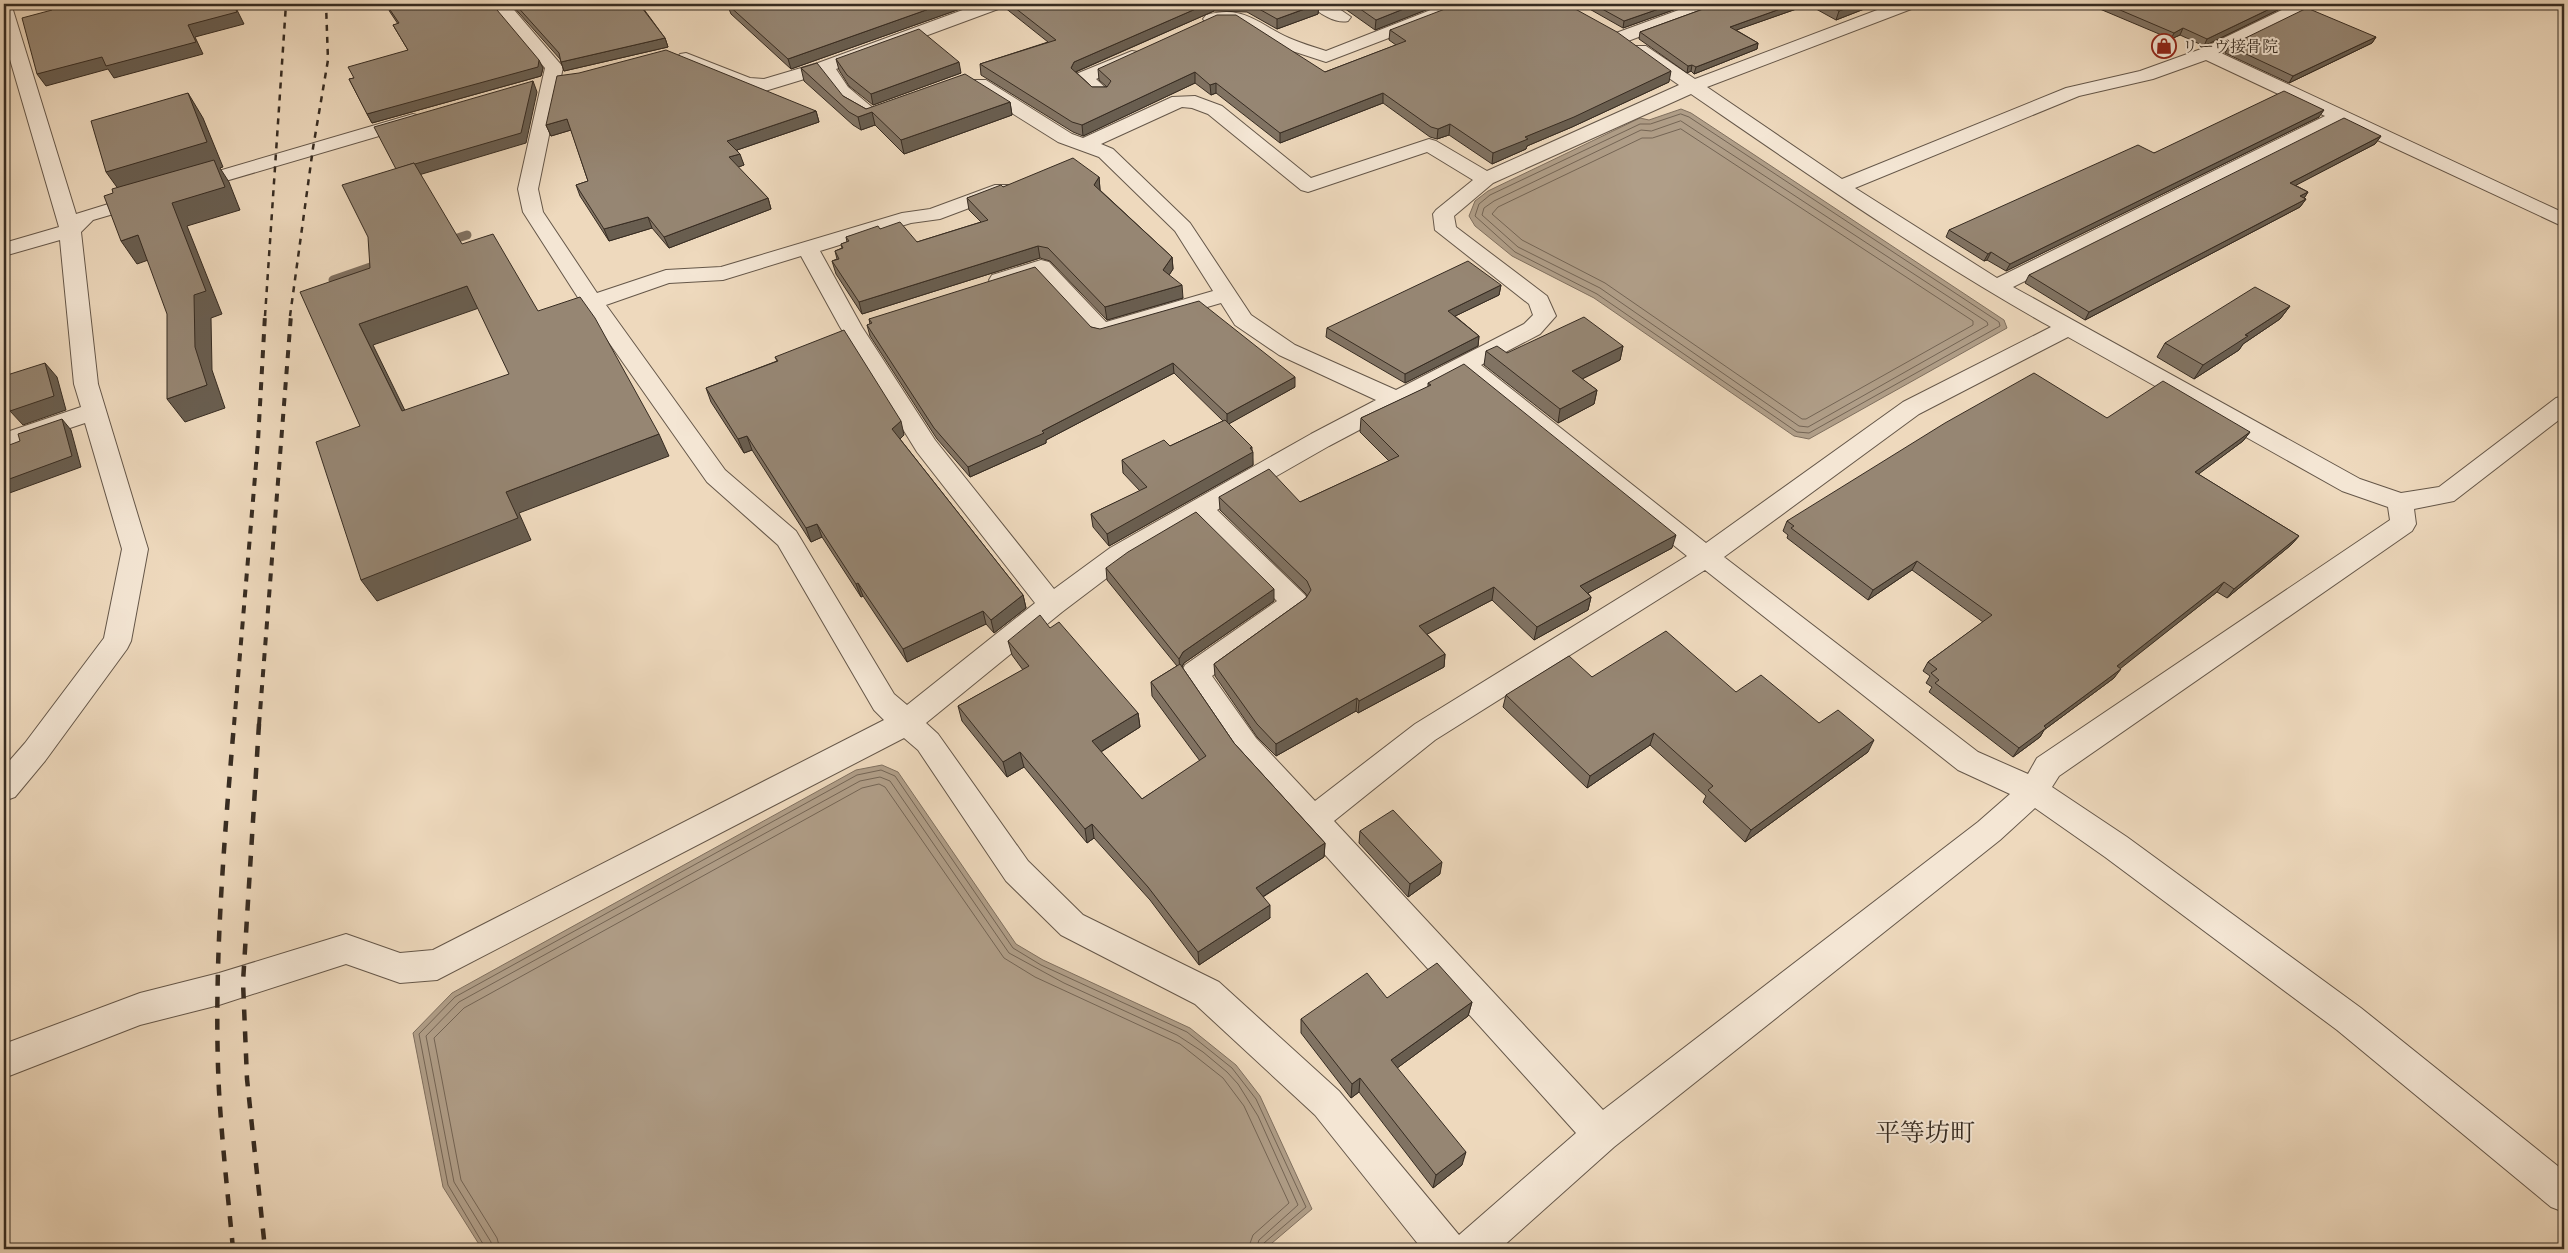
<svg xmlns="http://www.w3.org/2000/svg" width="2568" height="1253" font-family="'Sorts Mill Goudy','Noto Serif JP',serif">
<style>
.water{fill:#b09e88;stroke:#80705f}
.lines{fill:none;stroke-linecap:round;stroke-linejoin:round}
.shore{stroke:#746555;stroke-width:1}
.stream{stroke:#80705f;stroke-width:9}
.street-casing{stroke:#655749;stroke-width:2}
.street{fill:#f4e6d4;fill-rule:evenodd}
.rail-far2{stroke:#372c22;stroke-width:2.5;stroke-dasharray:6 6;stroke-linecap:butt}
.rail-far1{stroke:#372c22;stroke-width:4;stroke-dasharray:8 8;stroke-linecap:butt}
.rail{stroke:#372c22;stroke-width:4.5;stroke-dasharray:11 11;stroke-linecap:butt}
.wall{fill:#817363;stroke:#372c22}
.shaded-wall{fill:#695e50;stroke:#372c22}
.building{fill:#968673;stroke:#372c22;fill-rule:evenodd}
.labels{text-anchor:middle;stroke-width:4;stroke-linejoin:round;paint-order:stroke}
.far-poi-label{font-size:16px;fill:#372c22;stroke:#f4e6d4;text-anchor:start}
.near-neighbourhood-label{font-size:25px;fill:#372c22;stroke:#f4e6d4}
</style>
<rect width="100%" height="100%" fill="#eed9bd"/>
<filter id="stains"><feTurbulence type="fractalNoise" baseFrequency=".004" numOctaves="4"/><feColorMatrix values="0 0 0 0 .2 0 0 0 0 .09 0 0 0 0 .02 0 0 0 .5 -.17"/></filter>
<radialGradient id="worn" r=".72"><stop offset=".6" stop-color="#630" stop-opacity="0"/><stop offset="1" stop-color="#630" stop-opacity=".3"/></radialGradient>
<!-- water -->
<g class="water">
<path d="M1681 109 1691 113 2004 320 2007 328 1809 439 1794 436 1594 298 1512 256 1475 226 1469 216 1475 201 1488 191 1640 118 1649 120Z"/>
<path d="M882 765 898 772 1016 944 1043 960 1190 1028 1236 1065 1260 1096 1312 1209 1265 1249H482L443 1187 413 1033 452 993 856 770Z"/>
</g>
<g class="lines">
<!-- shore -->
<g class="shore">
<path d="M1681 114 1689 117 1999 322 2000 326 1809 433 1797 432 1597 294 1515 252 1475 216 1479 204 1490 195 1640 124H1650Z"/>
<path d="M1681 121 1987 322 1988 325 1808 427 1799 426 1600 288 1518 247 1482 215 1484 208 1494 201 1641 130 1651 131Z"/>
<path d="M1681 129 1973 321V325L1806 419H1802L1605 283 1522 240 1492 214 1498 207 1642 138H1652Z"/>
<path d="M486 1249 448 1185 419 1034 455 997 857 775 881 770 895 776 1013 948 1041 965 1187 1032 1232 1068 1256 1099 1306 1207 1264 1243 1262 1249"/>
<path d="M492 1249 491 1242 454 1182 426 1036 459 1002 860 781 880 777 890 781 1009 953 1064 983 1177 1035 1203 1052 1227 1072 1238 1084 1258 1116 1298 1205 1259 1240 1256 1249"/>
<path d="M500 1249 497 1238 461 1180 434 1038 464 1008 862 788 879 784 885 787 1004 958 1035 977 1180 1044 1223 1078 1244 1106 1289 1203 1253 1235 1248 1249"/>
</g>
<!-- stream -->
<g class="stream">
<path d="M442 243 467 235"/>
<path d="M333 280 385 262"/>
</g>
<defs>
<g id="street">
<path d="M491 4H509L563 67 538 189 543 212 597 293 666 270 721 267 902 213 930 209 995 185H1009L1012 189 1009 193 940 219 911 223 820 251 862 327 935 440 1054 589 1110 548 1311 434 1376 400 1279 355 1235 325 1221 303 1101 338 1093 336 1037 275 1000 287 992 285 989 280 992 275 1041 260 1049 262 1106 322 1213 291 1175 231 1099 157 1058 142 972 88 970 84 972 80H986L1072 134 1083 138 1172 97 1195 96 1222 106 1311 178 1429 139 1436 141 1487 171 1679 85 1634 54 1631 50 1634 46H1646L1695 79 1893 4H1917L1914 8 1707 87 1842 179 2066 88 2140 71 2201 49 2294 4H2316L2313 8 2221 53 2564 213V227L2341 123 2013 287 2360 479 2401 493 2439 487 2556 398 2564 396V416L2454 501 2414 509 2416 524 2412 531 2059 776 2052 787 2127 837 2361 1008 2564 1171V1212L2551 1207 2337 1030 2105 857 2035 808 2000 840 1614 1147 1500 1249H1422L1315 1115 1195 1004 1061 935 1006 881 918 750 904 738 437 980 400 983 346 964 219 1005 140 1025 4 1078V1044L140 993 219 973 346 934 400 953 433 950 884 720 874 710 778 545 707 482 584 307 523 212 518 189 545 68ZM2206 60 2325 116 1997 278 1855 188 2079 96 2153 79ZM1691 94C1809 175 1926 257 2051 327L1903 402 1706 543 1481 365 1540 334 1556 316 1547 296 1456 227 1454 216 1493 183ZM1182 107 1192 108 1208 114 1301 190 1308 192 1427 152 1473 180 1436 210 1433 214 1435 230 1529 304 1533 315 1524 324 1396 390 1295 345 1251 315 1190 223 1113 149 1101 144ZM801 256 840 327 917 452 1035 603 907 705 894 694 796 531 725 470 606 305 669 283 723 280ZM2068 337 2342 491 2388 507 2390 520 2037 758 2028 774 1978 752 1724 557 1919 414ZM1463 375 1687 556 1415 724 1315 801 1256 738 1212 676 1305 609 1309 602 1305 595 1217 510 1329 446ZM1197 522 1277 601 1185 665 1181 673 1185 681 1236 756 1576 1133 1459 1235 1339 1091 1219 982 1083 915 1028 861 938 734 926 723 1062 612 1128 562ZM1705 570 1958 770 2010 794 1978 822 1603 1110 1334 821 1435 740Z"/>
<path d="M979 4H1004L1001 8 836 69 848 87 873 108 888 103 895 105 898 109 895 113 877 119H863L834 95 821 74 765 91 739 87 680 62 677 58 680 54 686 53 750 78 764 79 818 63Z"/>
<path d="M1311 4H1332L1351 17 1348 21C1337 24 1318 14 1311 4Z"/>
<path d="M1446 4H1470L1467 8 1326 62 1277 46 1238 23H1206L1203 19 1206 15C1245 5 1256 23 1289 38 1300 43 1314 47 1326 51Z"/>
<path d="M1695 4H1719L1716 8 1628 41H1616L1613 37 1616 33Z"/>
<path d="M4 5 10 6 13 10 76 214 144 193 151 195 154 199 151 203 93 220 81 232 98 384 148 549 131 641 127 649 45 761 15 797 4 801V767L25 743 104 638 122 549 85 423 4 450V433L81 407 74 384 60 240 4 256V243L59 227 4 39Z"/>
<path d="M1132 51 1138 52 1141 56 1138 60 1096 79 1110 92 1108 96H1094L1074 78 1076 74Z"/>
<path d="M413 114 420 116 423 120 420 124 195 190H181L178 186 181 182Z"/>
</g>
</defs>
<!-- street casing -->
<use href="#street" class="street-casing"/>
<!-- street -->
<use href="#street" class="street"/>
<!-- rail-far2 -->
<g class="rail-far2">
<path d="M265 316 286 4"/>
<path d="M290 316 313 148 328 60 326 4"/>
</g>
<!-- rail-far1 -->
<g class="rail-far1">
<path d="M234 725 258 441 265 315"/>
<path d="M259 725 291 315"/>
</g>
<!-- rail -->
<g class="rail">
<path d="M259 724 243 982 247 1079 265 1249"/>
<path d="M233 1249C228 1196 222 1143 219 1091 213 971 224 843 234 724"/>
</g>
</g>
<!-- wall -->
<g class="wall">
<path d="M386 4 543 68 541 76 372 123 349 79 354 78 408 50 393 25 398 24 390 12Z"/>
<path d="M511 4H660L643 8 665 38 668 47 564 71 560 59Z"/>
<path d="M727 4H974L791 69 731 14Z"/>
<path d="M1003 4H1319L1318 14 1277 29 1247 12 1214 11 1076 72 1092 87H1107L1099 80 1098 69 1325 72 1396 45 1389 40 1390 30 1669 82 1572 127 1527 146 1526 149 1492 164 1449 135 1437 139 1430 137 1383 103 1280 143 1216 93 1211 95 1195 83 1083 136 1073 132 981 75 980 64 1048 42 1004 7Z"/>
<path d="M1336 4H1441L1375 30 1341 6Z"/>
<path d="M1586 4H1690L1623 28 1586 7Z"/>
<path d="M1717 4H1802V7L1736 30 1758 43 1757 49 1694 74 1691 71 1687 73 1639 39 1640 32Z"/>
<path d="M1807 4H1877L1836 20Z"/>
<path d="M2088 4H2286L2284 7 2204 46 2180 35 2171 39Z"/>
<path d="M2550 4H2564V9Z"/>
<path d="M2376 37 2372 43 2289 83 2225 53 2229 46Z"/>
<path d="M836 59 961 73 873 105 849 86 839 70Z"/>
<path d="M801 68 843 96 866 109 1010 102 1012 115 904 154 875 125 861 130 853 125 804 81Z"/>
<path d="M816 111 819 122 737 150 744 165 738 167 768 198 771 209 669 248 652 228 609 241 580 196 576 185 588 181 571 130 551 136 546 125Z"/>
<path d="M2319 117 2006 271 1987 260 1984 261 1946 237 1949 230 2154 153Z"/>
<path d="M2381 136 2375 144 2295 185 2308 192 2304 198 2306 199 2300 207 2085 320 2025 283 2029 275Z"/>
<path d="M1099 177 1100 190 1172 257 1173 269 1169 275 1183 298 1107 320 1050 261 1040 258 862 314 836 274 832 261 837 259 835 251 842 248 841 244 847 242 846 237 880 229 917 242 981 222 969 210 967 198 1003 187Z"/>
<path d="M1501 285 1499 295 1455 316 1479 336 1478 346 1405 383 1326 337 1327 328Z"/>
<path d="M2290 306 2280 319 2243 344 2239 350 2194 379 2157 357 2165 343Z"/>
<path d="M869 319 1091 327 1295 387 1228 424 1252 450 1253 465 1109 546 1093 527 1091 514 1140 491 1123 473 1122 460 1170 446 1223 421 1174 373 1046 440V443L970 477 937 439 870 336 867 325 870 324Z"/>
<path d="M1623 346 1620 360 1582 379 1597 390 1594 404 1558 423 1484 365 1486 351 1507 353Z"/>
<path d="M775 357 904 435 900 439 1023 595 1026 608 994 633 986 624 907 662 863 596 861 597 822 537 811 542 752 450 744 453 711 402 706 388 777 361Z"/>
<path d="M1428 383 1672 548 1588 593 1591 597 1588 610 1534 640 1492 600 1427 634 1445 654 1444 667 1358 713 1356 711 1276 756 1257 737 1215 676 1214 664 1306 598 1307 596 1306 594 1220 510 1219 497 1300 502 1389 461 1360 432 1361 418 1428 387Z"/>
<path d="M2107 418 2250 432 2243 441 2198 474 2299 536 2291 545 2227 598 2217 592 2120 668 2114 678 2044 730 2040 737 2013 757 1929 692 1932 687 1926 683 1930 676 1923 671 1928 662 1983 622 1912 570 1868 600 1787 538 1788 535 1783 531 1787 521Z"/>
<path d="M1106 568 1274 601 1184 663 1182 667 1234 743 1325 843 1324 857 1263 897 1270 918 1199 965 1150 900 1094 838 1087 843 1024 767 1007 777 962 721 958 706 1023 670 1012 655 1008 641 1050 628 1138 713 1140 727 1101 752 1142 799 1200 761 1152 696 1151 682 1177 666 1107 580Z"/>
<path d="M1592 677 1736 692 1819 723 1868 752 1745 842 1703 802 1706 796 1650 745 1587 788 1503 707 1506 695Z"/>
<path d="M1360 831 1440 874 1408 897 1359 843Z"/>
<path d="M1387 998 1472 1002 1468 1016 1397 1068 1462 1165 1433 1188 1359 1092 1351 1098 1301 1033V1019Z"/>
</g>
<!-- shaded-wall -->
<g class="shaded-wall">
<path d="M234 4 244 24 195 37 203 54 114 78 108 69 46 86 37 74 188 25Z"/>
<path d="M638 4H660L640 9Z"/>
<path d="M943 4H974L791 69 788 59Z"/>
<path d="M1207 4H1214V11L1075 72 1071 68 1074 62Z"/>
<path d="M1319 4 1318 14 1277 29V19Z"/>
<path d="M1416 4H1441L1375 30 1376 20Z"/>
<path d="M1673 4H1690L1623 28 1624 21Z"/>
<path d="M1794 4H1802V7L1728 33 1730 27Z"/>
<path d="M1858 4H1877L1836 20 1839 11Z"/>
<path d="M2280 4H2286L2284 7 2204 46 2207 39Z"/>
<path d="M2183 28 2180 35 2171 39 2174 33Z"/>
<path d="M2376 37 2372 43 2289 83 2293 76Z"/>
<path d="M665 38 668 47 564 71 561 62Z"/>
<path d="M1758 43 1757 49 1694 74 1696 67Z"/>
<path d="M539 60 543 68 541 76 372 123 367 114Z"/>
<path d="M959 62 961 73 873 105 871 94Z"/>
<path d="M1692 65 1691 71 1687 73 1688 66Z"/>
<path d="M1671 71 1669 82 1572 127 1527 146 1526 149 1492 164 1493 153 1525 137Z"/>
<path d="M1195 72V83L1083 136 1082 125Z"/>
<path d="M533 81 537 92 526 143 402 180 397 169Z"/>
<path d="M1216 83V93L1211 95 1210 85Z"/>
<path d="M188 93 203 118 223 167 220 168 229 182 240 210 187 226 222 314 211 318 212 370 225 408 185 422 167 399 207 385 124 197 106 172Z"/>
<path d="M1383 93V103L1280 143V133Z"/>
<path d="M1010 102 1012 115 904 154 901 140Z"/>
<path d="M2324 110 2319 117 2006 271 2010 264Z"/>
<path d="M816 111 819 122 731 152 727 141Z"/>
<path d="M872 112 875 125 861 130 858 117Z"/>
<path d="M567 119 571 130 551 136 546 125Z"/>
<path d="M1450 124 1449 135 1437 139 1438 129Z"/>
<path d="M2381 136 2375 144 2285 191 2290 183Z"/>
<path d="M740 154 744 165 733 169 729 157Z"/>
<path d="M1099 177 1100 190 1096 197 1094 185Z"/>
<path d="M2308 192 2303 200 2300 196Z"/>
<path d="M768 198 771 209 669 248 664 237Z"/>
<path d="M2306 199 2300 207 2085 320 2089 312Z"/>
<path d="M648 217 652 228 609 241 604 229Z"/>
<path d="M138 235 154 258 137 264 121 241Z"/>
<path d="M1038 246 1040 258 862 314 859 302Z"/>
<path d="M1991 252 1987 260 1984 261 1988 254Z"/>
<path d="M1172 257 1173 269 1164 283 1163 270Z"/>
<path d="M1182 285 1183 298 1107 320 1105 307Z"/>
<path d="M1501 285 1499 295 1447 320 1448 311Z"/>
<path d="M467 286 479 308 373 345 416 433 402 411 359 324Z"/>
<path d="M2290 306 2280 319 2243 344 2239 350 2194 379 2203 365 2245 335Z"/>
<path d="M1479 336 1478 346 1405 383V374Z"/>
<path d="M1623 346 1620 360 1570 385 1572 371Z"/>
<path d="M45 363 57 377 66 410 23 425 10 411Z"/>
<path d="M1173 363 1174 373 1046 440V443L970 477 968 467 1042 431Z"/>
<path d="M1295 377V387L1227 425V414Z"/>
<path d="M1597 390 1594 404 1558 423 1560 409Z"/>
<path d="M62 419 71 430 81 467 4 495V481Z"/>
<path d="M901 421 904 435 896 443 892 429Z"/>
<path d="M2250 432 2243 441 2188 482 2195 472Z"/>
<path d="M659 434 669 456 519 513 531 540 377 601 361 580 506 492Z"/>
<path d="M747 436 752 450 744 453 738 439Z"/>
<path d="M1252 447V452H1253V465L1109 546 1107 534Z"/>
<path d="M817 524 822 537 811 542 806 528Z"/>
<path d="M1676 535 1672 548 1577 599 1580 586Z"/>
<path d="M2299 536 2291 545 2227 598 2234 589Z"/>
<path d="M1917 561 1912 570 1868 600 1873 590Z"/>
<path d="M2224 582 2217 592 2111 676 2117 666Z"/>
<path d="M858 583 863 596 861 597 856 584Z"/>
<path d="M1494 587 1492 600 1418 639 1419 626Z"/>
<path d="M1274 589V601L1184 663 1180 670 1179 659 1183 652Z"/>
<path d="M1023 595 1026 608 994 633 991 620Z"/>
<path d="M1591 597 1588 610 1534 640 1537 627Z"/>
<path d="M983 611 986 624 907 662 903 649Z"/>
<path d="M1445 654 1444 667 1358 713 1359 701Z"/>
<path d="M2121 669 2114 678 2044 730 2040 737 2013 757 2019 748 2044 726Z"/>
<path d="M1357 698 1356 711 1276 756V744Z"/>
<path d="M1138 713 1140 727 1094 756 1092 741Z"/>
<path d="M1654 733 1650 745 1587 788 1590 776Z"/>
<path d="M1874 740 1868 752 1745 842 1751 830Z"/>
<path d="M1020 752 1024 767 1007 777 1003 762Z"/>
<path d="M1092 824 1094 838 1087 843 1085 829Z"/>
<path d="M1325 843 1324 857 1256 901V888Z"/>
<path d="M1442 862 1440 874 1408 897 1410 884Z"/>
<path d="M1270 905V918L1199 965 1198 952Z"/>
<path d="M1472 1002 1468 1016 1389 1074 1391 1060Z"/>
<path d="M1360 1078 1359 1092 1351 1098 1352 1084Z"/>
<path d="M1466 1152 1462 1165 1433 1188 1436 1175Z"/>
</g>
<!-- building -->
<g class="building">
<path d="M59 4H233L237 12 188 25 196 42 106 66 102 57 37 74 22 18 52 10 51 6Z"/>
<path d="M386 4H492L539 60 538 67 367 114 349 79 354 78 348 67 408 50 393 25 399 23Z"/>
<path d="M515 4H639L665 38 561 62 559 53Z"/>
<path d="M727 4H943L788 59Z"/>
<path d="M1010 4H1207L1074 62 1071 68 1092 87H1107L1111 81 1098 69 1217 15H1236L1325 72 1406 41 1390 30 1458 4H1550L1558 8 1568 5 1617 32 1671 71 1574 117 1525 137 1528 139 1493 153 1450 124 1438 129 1431 127 1383 93 1280 133 1216 83 1210 85 1195 72 1082 125 1072 122 980 64 1056 40Z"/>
<path d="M1250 4H1318L1277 19Z"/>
<path d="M1353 4H1416L1376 20Z"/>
<path d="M1593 4H1673L1624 21Z"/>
<path d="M1717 4H1794L1730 27 1758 43 1696 67 1692 65 1688 66 1640 32Z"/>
<path d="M1825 4H1858L1839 11Z"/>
<path d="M2106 4H2280L2207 39 2183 28 2174 33Z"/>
<path d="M2307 8 2376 37 2293 76 2229 46Z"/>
<path d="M919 29 959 62 871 94 847 75 836 59Z"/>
<path d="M666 50 816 111 727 141 740 154 729 157 768 198 664 237 648 217 604 229 576 185 588 181 567 119 546 125 557 76 579 73Z"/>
<path d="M817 63 843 96 866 109 965 74 1010 102 901 140 872 112 858 117 849 112 801 68Z"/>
<path d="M533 81 521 133 415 164 414 163 396 169 374 127Z"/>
<path d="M2284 91 2324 110 2010 264 1991 252 1988 254 1949 230 2138 145 2154 153Z"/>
<path d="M188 93 207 142 106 172 91 121Z"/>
<path d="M2344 118 2381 136 2290 183 2308 192 2300 196 2306 199 2089 312 2029 275Z"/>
<path d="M1073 158 1099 177 1094 185 1172 257 1163 270 1182 285 1105 307 1048 248 1038 246 859 302 832 261 839 259 835 251 843 248 841 244 849 241 846 237 878 226 880 229 900 222 917 242 988 220 967 198 1001 185 1003 187Z"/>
<path d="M214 160 225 187 172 203 206 291 194 295 195 347 207 385 167 399V314L138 235 121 241 104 196 113 193 112 189Z"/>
<path d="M414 163 462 244 493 234 538 311 580 297 595 318 659 434 506 492 518 518 361 580 316 442 360 426 300 292 370 268 368 237 342 185ZM467 286 509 374 402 411 359 324Z"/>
<path d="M1468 261 1501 285 1448 311 1479 336 1405 374 1327 328Z"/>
<path d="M1035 267 1091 327 1100 329 1199 301 1295 377 1227 414 1173 363 1042 431 1044 433 968 467 934 428 867 325 872 323 869 319Z"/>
<path d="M2255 287 2290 306 2245 335 2248 336 2203 365 2165 343Z"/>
<path d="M1584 317 1623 346 1572 371 1597 390 1560 409 1486 351 1497 346 1507 353Z"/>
<path d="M844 330 901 421 892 429 1023 595 991 620 983 611 903 649 858 583 856 584 817 524 806 528 747 436 738 439 706 388 778 361 775 357Z"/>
<path d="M45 363 54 396 10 411 4 384V376Z"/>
<path d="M1464 364 1676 535 1580 586 1591 597 1537 627 1494 587 1419 626 1445 654 1359 701 1357 698 1276 744 1257 724 1214 664 1306 598 1311 590 1307 581 1219 497 1269 469 1300 502 1399 456 1361 418 1431 385 1428 383Z"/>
<path d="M2034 373 2107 418 2163 381 2250 432 2195 472 2299 536 2234 589 2224 582 2117 666 2121 669 2044 726 2046 728 2019 748 1935 683 1939 680 1931 673 1937 669 1928 662 1992 615 1917 561 1873 590 1791 528 1794 526 1787 521 1945 423Z"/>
<path d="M62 419 72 456 4 481V447L20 441 18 434Z"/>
<path d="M1225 420 1252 447 1250 448 1253 452 1107 534 1091 514 1147 487 1122 460 1164 440 1170 446Z"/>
<path d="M1196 512 1274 589 1183 652 1179 659 1106 568 1128 552Z"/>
<path d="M1040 615 1050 628 1059 622 1138 713 1092 741 1142 799 1206 756 1151 682 1180 664 1234 743 1325 843 1256 888 1270 905 1198 952 1148 887 1092 824 1085 829 1020 752 1003 762 958 706 1029 666 1008 641Z"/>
<path d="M1666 631 1736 692 1761 675 1819 723 1838 710 1874 740 1751 830 1708 790 1713 786 1654 733 1590 776 1506 695 1569 656 1592 677Z"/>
<path d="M1393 810 1442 862 1410 884 1360 831Z"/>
<path d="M1437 963 1472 1002 1391 1060 1466 1152 1436 1175 1360 1078 1352 1084 1301 1019 1367 973 1387 998Z"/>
</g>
<!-- icons -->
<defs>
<symbol id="shop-ring" viewBox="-11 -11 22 22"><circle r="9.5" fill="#f4e6d4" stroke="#8f2418" stroke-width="1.5"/><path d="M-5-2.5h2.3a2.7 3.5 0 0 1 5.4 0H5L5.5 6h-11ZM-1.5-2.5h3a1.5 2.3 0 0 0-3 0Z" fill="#8f2418"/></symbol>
</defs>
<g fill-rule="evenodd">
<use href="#shop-ring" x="2150" y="32" width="28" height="28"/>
</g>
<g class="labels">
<!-- far-poi labels -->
<g class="far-poi-label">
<text x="2182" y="52">リーヴ接骨院</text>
</g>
<!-- near-neighbourhood labels -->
<g class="near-neighbourhood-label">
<text x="1925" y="1141">平等坊町</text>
</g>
</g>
<!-- margin -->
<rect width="2568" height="1253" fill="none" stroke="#eed9bd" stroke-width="20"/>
<rect x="5" y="5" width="2558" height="1243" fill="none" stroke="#372c22" stroke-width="2.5"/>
<rect x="10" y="10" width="2548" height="1233" fill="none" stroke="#372c22"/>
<rect width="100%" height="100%" filter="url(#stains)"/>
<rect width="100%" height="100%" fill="url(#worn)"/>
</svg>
